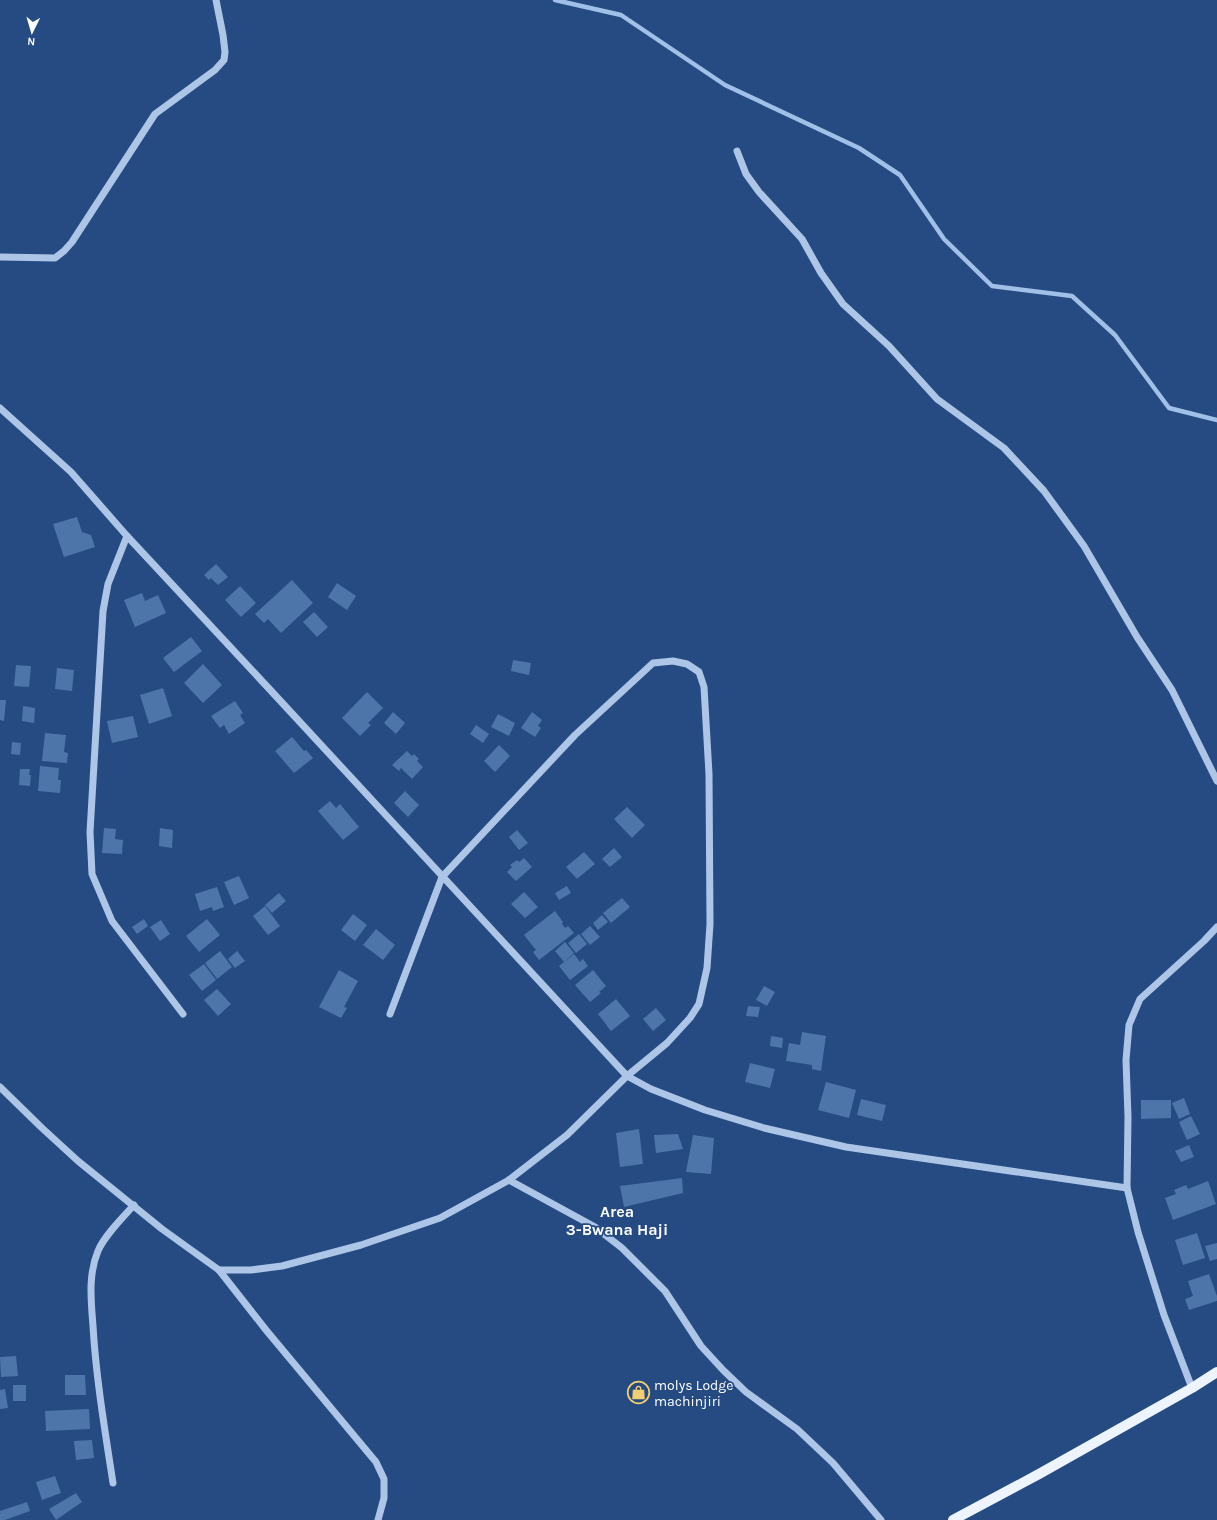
<svg xmlns="http://www.w3.org/2000/svg" width="1217" height="1520" font-family="Karla,sans-serif">
<style>
.lines{fill:none;stroke-linecap:round;stroke-linejoin:round}
.stream{stroke:#a1c0e8;stroke-width:4.5}
.building{fill:#4d75aa}
.minor{stroke:#adc6e7;stroke-width:7}
.major{stroke:#eef4fd;stroke-width:10}
.labels{text-anchor:middle;stroke-width:3.5;stroke-linejoin:round;paint-order:stroke}
.poi-label{font-size:14px;fill:#fff;stroke:#254b82;text-anchor:start}
.quarter-label{font-size:16px;font-weight:bold;fill:#fff;stroke:#254b82}
</style>
<rect width="100%" height="100%" fill="#254b82"/>
<g class="lines">
<!-- stream -->
<path class="stream" d="M555 0 621 15 725 85 859 148 900 175 944 239 992 286 1072 296 1115 335 1169 408 1217 420"/>
</g>
<!-- building -->
<g class="building">
<path d="M77 517 82 532 91 535 95 547 64 557 53 524Z"/>
<path d="M216 564 228 577 218 585 211 578 209 580 204 575Z"/>
<path d="M292 580 313 603 281 633 268 619 264 623 255 614Z"/>
<path d="M337 583 356 596 347 610 328 597Z"/>
<path d="M240 586 256 603 241 617 225 600Z"/>
<path d="M142 593 145 601 158 595 166 613 135 627 124 600Z"/>
<path d="M314 612 328 627 317 637 303 622Z"/>
<path d="M191 637 202 651 174 672 163 658Z"/>
<path d="M513 660 531 663 529 675 511 671Z"/>
<path d="M203 664 222 685 203 703 184 683Z"/>
<path d="M16 665 31 666 29 687 14 686Z"/>
<path d="M57 668 74 670 72 691 55 689Z"/>
<path d="M163 688 172 716 149 724 140 695Z"/>
<path d="M367 692 383 708 368 723 371 725 360 736 342 718Z"/>
<path d="M0 700H6L4 721 0 720Z"/>
<path d="M235 701 243 713 240 715 245 723 229 734 224 725 220 728 211 716Z"/>
<path d="M23 706 35 708 34 723 22 721Z"/>
<path d="M393 712 405 723 396 734 384 723Z"/>
<path d="M532 712 542 720 538 726 541 728 535 737 521 728Z"/>
<path d="M498 714 515 723 509 736 491 727Z"/>
<path d="M133 716 138 737 112 743 107 721Z"/>
<path d="M476 725 489 734 483 743 470 734Z"/>
<path d="M45 733 66 735 64 752 68 753 67 763 42 761Z"/>
<path d="M292 737 304 751 306 750 313 758 294 773 275 751Z"/>
<path d="M12 742 21 743 20 755 11 754Z"/>
<path d="M499 745 510 756 495 772 484 761Z"/>
<path d="M407 751 412 756 414 754 419 759 417 761 423 767 412 779 401 768 399 771 392 765Z"/>
<path d="M40 766 59 768 58 780H61L60 793 38 791Z"/>
<path d="M20 769H30L29 775H31L30 786 19 785Z"/>
<path d="M405 791 419 805 408 817 394 803Z"/>
<path d="M330 801 336 808 340 804 359 827 343 840 318 811Z"/>
<path d="M627 807 645 825 632 838 614 819Z"/>
<path d="M104 828 116 829 115 839 123 840 122 854 102 853Z"/>
<path d="M160 828 173 830 172 848 159 846Z"/>
<path d="M517 830 528 843 519 850 509 837Z"/>
<path d="M614 848 622 857 610 867 602 859Z"/>
<path d="M584 852 595 864 577 879 566 867Z"/>
<path d="M524 858 532 867 516 881 507 872 512 867 510 865 517 860 519 862Z"/>
<path d="M239 876 249 898 234 905 224 882Z"/>
<path d="M567 886 571 893 559 900 555 893Z"/>
<path d="M217 887 224 907 213 911 212 907 200 911 195 894Z"/>
<path d="M524 892 538 907 525 918 511 904Z"/>
<path d="M279 893 286 901 272 913 265 905Z"/>
<path d="M622 898 630 907 611 923 603 913Z"/>
<path d="M265 906 280 926 268 935 253 916Z"/>
<path d="M555 911 563 922 562 924 565 928 568 926 574 933 539 960 533 952 536 950 524 935Z"/>
<path d="M353 914 367 925 355 941 341 930Z"/>
<path d="M602 915 608 922 598 930 593 923Z"/>
<path d="M144 919 148 926 137 934 132 927Z"/>
<path d="M207 919 220 935 199 952 186 936Z"/>
<path d="M161 920 170 934 160 941 150 927Z"/>
<path d="M590 926 600 937 590 945 581 934Z"/>
<path d="M376 929 395 945 383 960 363 945Z"/>
<path d="M579 934 587 944 576 953 568 943Z"/>
<path d="M565 942 574 953 564 962 555 951Z"/>
<path d="M220 951 232 967 217 979 205 963Z"/>
<path d="M237 951 245 961 235 968 228 959Z"/>
<path d="M574 954 580 962 583 959 588 966 570 980 559 966Z"/>
<path d="M204 964 216 980 202 991 189 975Z"/>
<path d="M339 970 358 981 344 1007 347 1008 341 1018 319 1007Z"/>
<path d="M593 970 606 986 599 992 601 993 590 1002 575 985Z"/>
<path d="M764 986 775 992 767 1006 756 1000Z"/>
<path d="M217 989 231 1004 218 1016 204 1000Z"/>
<path d="M616 999 630 1016 611 1031 598 1014Z"/>
<path d="M748 1006 760 1007 758 1017 746 1016Z"/>
<path d="M656 1008 666 1020 653 1031 643 1019Z"/>
<path d="M802 1032 826 1036 821 1071 812 1069V1065L786 1061 789 1043 800 1045Z"/>
<path d="M771 1036 783 1038 782 1048 770 1046Z"/>
<path d="M750 1063 775 1069 770 1088 745 1082Z"/>
<path d="M826 1082 856 1090 849 1118 818 1110Z"/>
<path d="M1184 1098 1190 1114 1179 1119 1172 1103Z"/>
<path d="M861 1099 886 1105 882 1121 857 1115Z"/>
<path d="M1141 1100H1171V1118L1141 1119Z"/>
<path d="M1191 1116 1200 1134 1187 1140 1179 1122Z"/>
<path d="M639 1129 643 1164 620 1167 616 1133Z"/>
<path d="M678 1134 683 1149 656 1153 654 1135Z"/>
<path d="M693 1135 714 1138 711 1174 686 1172Z"/>
<path d="M1189 1145 1194 1157 1181 1162 1175 1151Z"/>
<path d="M682 1178 683 1193 624 1207 620 1186Z"/>
<path d="M1208 1181 1216 1204 1173 1220 1165 1198 1176 1194 1174 1190 1186 1185 1188 1189Z"/>
<path d="M1197 1233 1205 1258 1183 1265 1175 1240Z"/>
<path d="M1217 1243V1259L1210 1261 1205 1246Z"/>
<path d="M1209 1274 1217 1296V1301L1189 1310 1185 1299 1193 1296 1188 1281Z"/>
<path d="M16 1356 18 1376 1 1377 0 1357Z"/>
<path d="M65 1375H85L86 1395H65Z"/>
<rect x="13" y="1385" width="13" height="16"/>
<path d="M5 1389 8 1408 0 1409V1390Z"/>
<path d="M89 1409 90 1429 46 1431 45 1411Z"/>
<path d="M92 1440 94 1458 76 1460 74 1441Z"/>
<path d="M55 1476 61 1493 42 1500 36 1482Z"/>
<path d="M76 1493 82 1502 56 1520 49 1509Z"/>
<path d="M27 1502 30 1511 5 1520H0V1511Z"/>
</g>
<g class="lines">
<!-- minor -->
<g class="minor">
<path d="M737 151 746 174 759 192 802 239 821 273 843 304 889 346 937 399 1004 448 1044 491 1084 546 1137 637 1172 690 1217 781"/>
<path d="M0 257 55 258 64 251 72 242 155 114 215 70 224 60 225 52 223 35 216 0"/>
<path d="M0 408 71 472 127 536 274 694 627 1076 651 1089 705 1110 764 1128 846 1147 1127 1188"/>
<path d="M127 536 108 584 103 611 90 832 92 874 112 921 183 1014"/>
<path d="M0 1087 42 1128 78 1161 162 1229 219 1270 266 1330 376 1462 384 1479V1498L378 1520"/>
<path d="M509 1180 595 1227 622 1248 665 1291 701 1346 723 1370 746 1392 797 1429 833 1463 881 1520"/>
<path d="M219 1270H251L282 1266 361 1245 440 1218 509 1180 567 1135 627 1076 667 1043 690 1018 699 1004 707 968 710 924 709 774 704 687 699 672 687 664 673 661 653 663 575 735 442 877 390 1014"/>
<path d="M1192 1388 1164 1315 1138 1232 1127 1188 1128 1117 1126 1060 1129 1025 1140 999 1204 941 1217 927"/>
<path d="M113 1483C105 1431 96 1378 93 1326 91 1300 88 1275 98 1251 104 1236 123 1217 134 1205"/>
</g>
<!-- major -->
<path class="major" d="M953 1520 1039 1474 1192 1388 1217 1372"/>
</g>
<!-- icons -->
<defs>
<symbol id="shop-ring" viewBox="-11 -11 22 22"><circle r="9.5" fill="#254b82" stroke="#f1ce71" stroke-width="1.5"/><path d="M-5-2.5h2.3a2.7 3.5 0 0 1 5.4 0H5L5.5 6h-11ZM-1.5-2.5h3a1.5 2.3 0 0 0-3 0Z" fill="#f1ce71"/></symbol>
</defs>
<g fill-rule="evenodd">
<use href="#shop-ring" x="626" y="1380" width="25" height="25"/>
</g>
<g class="labels">
<!-- poi labels -->
<g class="poi-label">
<text x="654" y="1390">molys Lodge<tspan x="654" dy="16">machinjiri</tspan></text>
</g>
<!-- quarter labels -->
<g class="quarter-label">
<text x="617" y="1217">Area<tspan x="617" dy="18">3-Bwana Haji</tspan></text>
</g>
</g>
<!-- north arrow -->
<g transform="translate(32 32) rotate(185)" stroke="#254b82" stroke-width="3" paint-order="stroke">
<path d="M0-3L7 15L0 10L-7 15Z" fill="#ffffff"/>
<text y="-6" font-size="11" font-weight="bold" text-anchor="middle" fill="#ffffff">N</text>
</g>
</svg>
